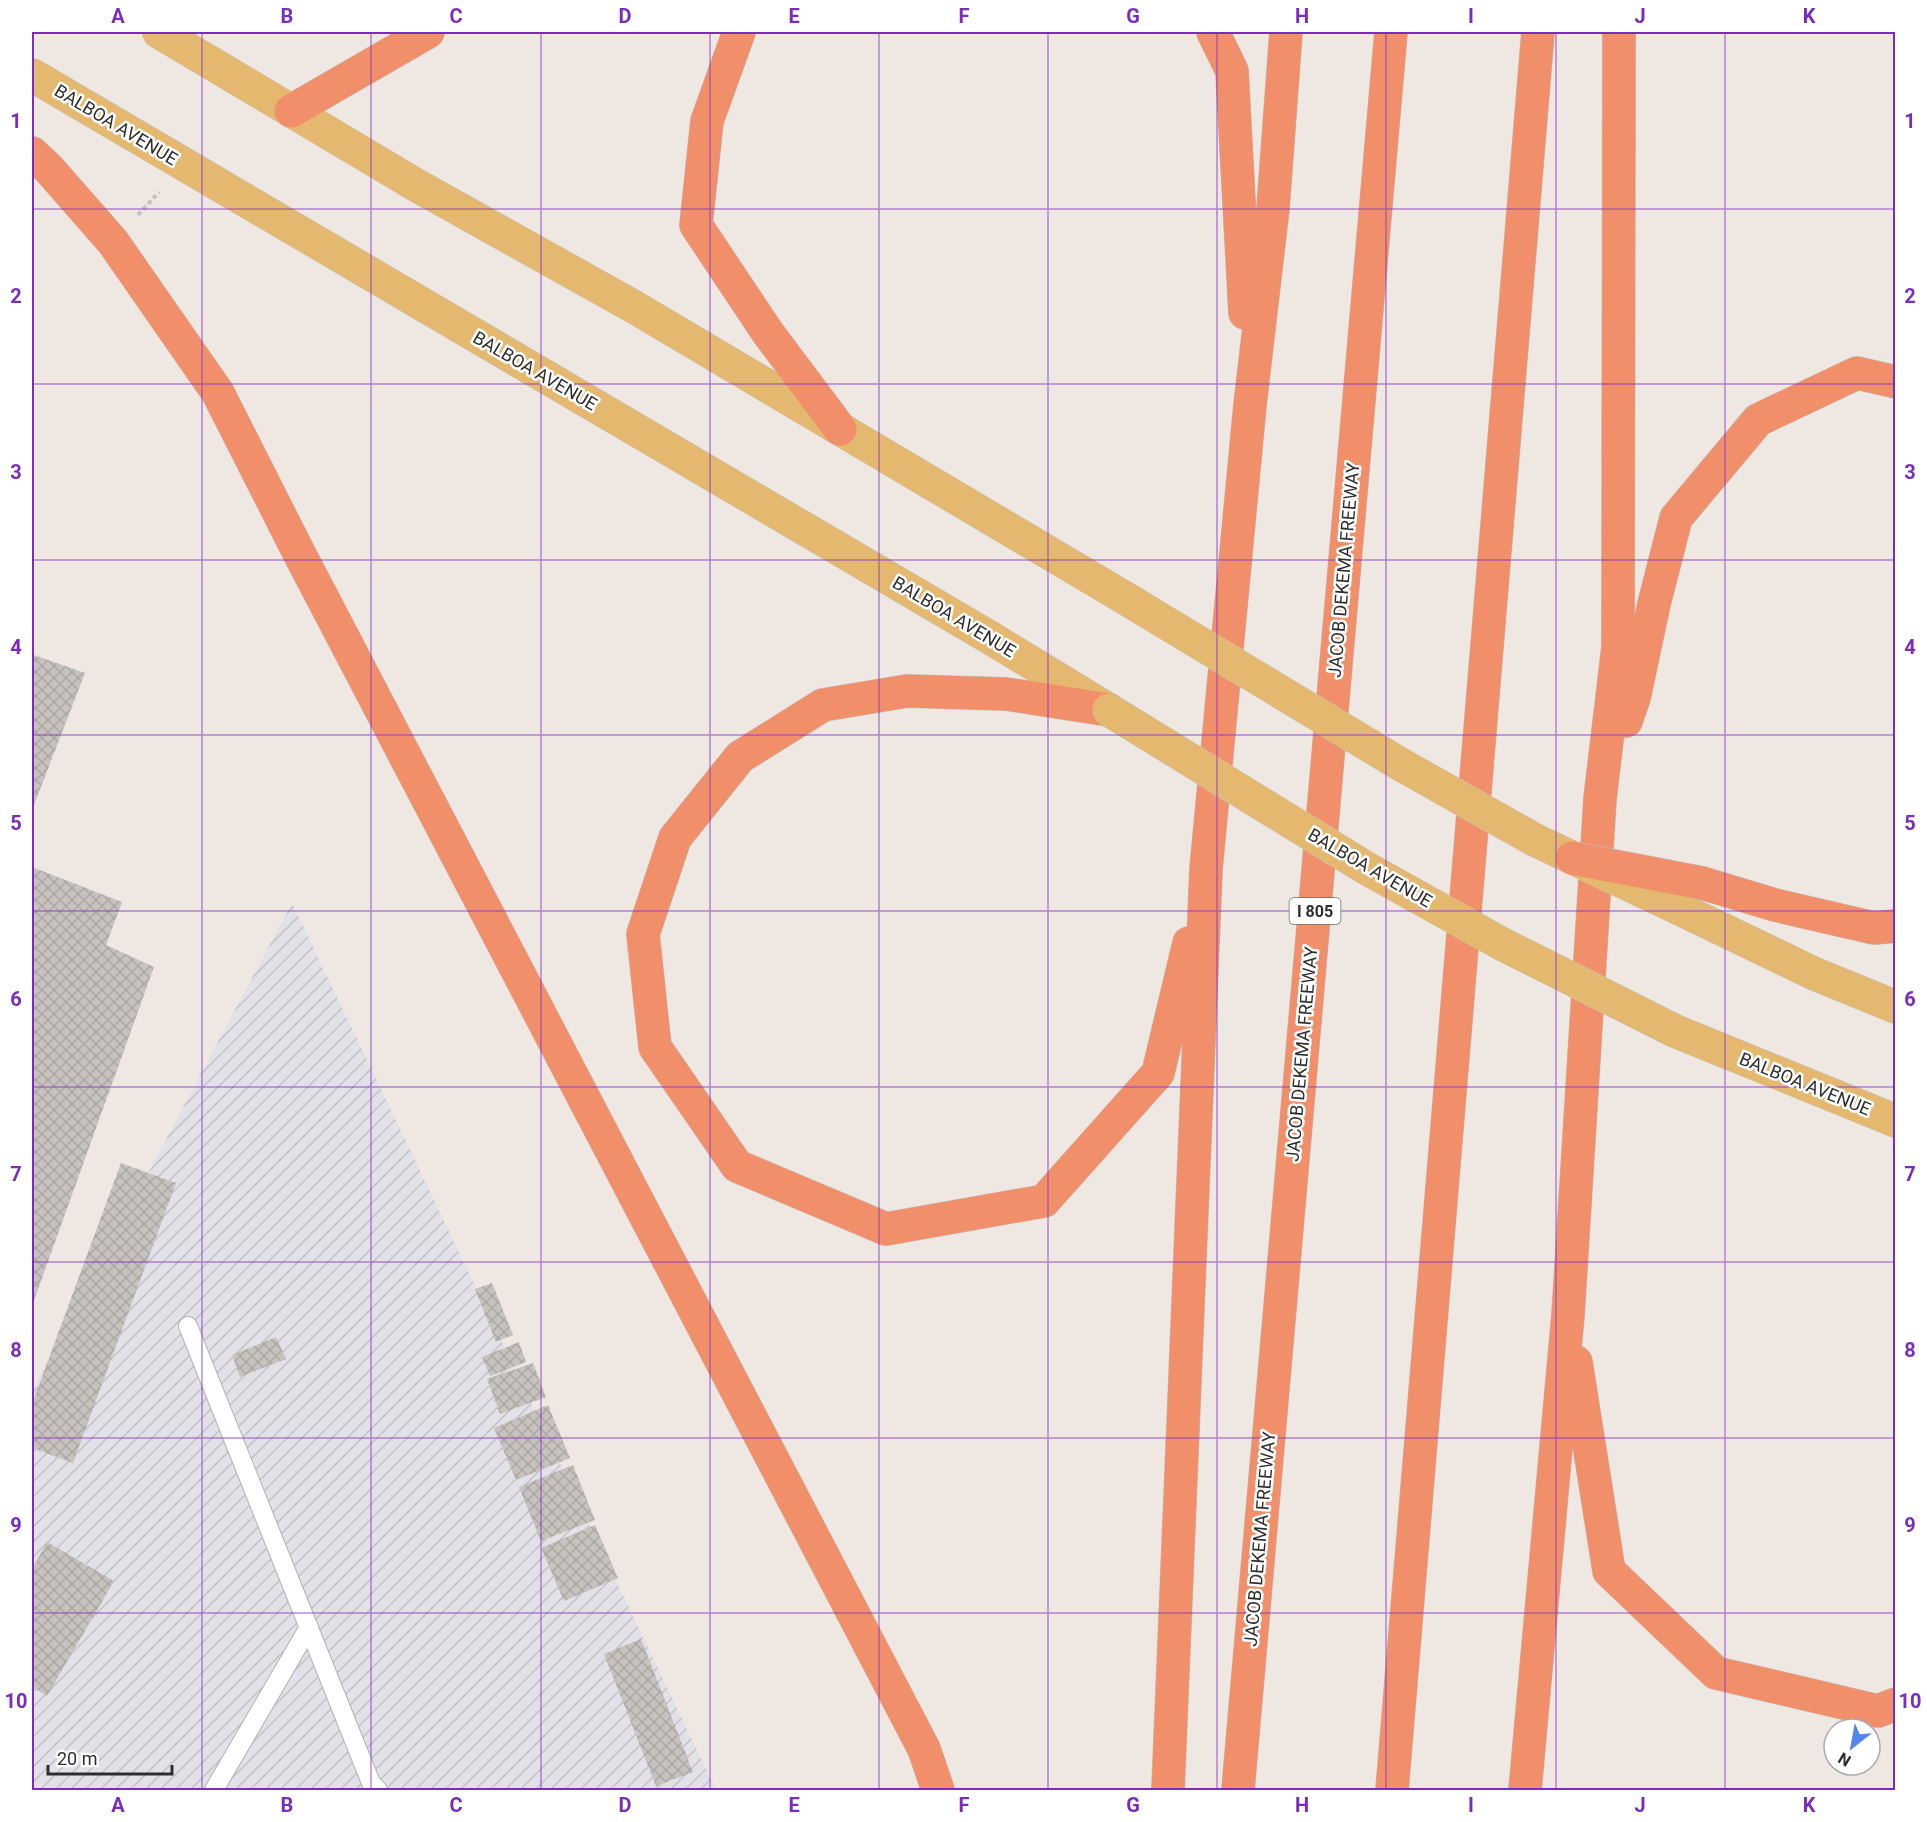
<svg xmlns="http://www.w3.org/2000/svg" width="1927" height="1822" font-family="Roboto,sans-serif">
<style>
.industrial{fill:url(#industrial-furrows)}
.building{fill:url(#building-cross-hatch)}
.lines{fill:none;stroke-linecap:round;stroke-linejoin:round}
.service-casing{stroke:#aeb2b8;stroke-width:20}
.primary-casing{stroke:#c4c4c4;stroke-width:34}
.motorway-casing{stroke:#c4c4c4;stroke-width:34}
.path{stroke:#c4c4c4;stroke-width:4;stroke-dasharray:4.5 3;stroke-linecap:butt}
.service{stroke:#fff;stroke-width:18}
.primary{stroke:#e5b86f;stroke-width:33}
.motorway{stroke:#f18f6a;stroke-width:33}
.primary-bridge-casing{stroke:#c4c4c4;stroke-width:34;stroke-linecap:butt}
.motorway-bridge-casing{stroke:#c4c4c4;stroke-width:34;stroke-linecap:butt}
.primary-bridge{stroke:#e5b86f;stroke-width:33}
.motorway-bridge{stroke:#f18f6a;stroke-width:33}
.grid{fill:none;stroke:#7b2cbf;stroke-width:1.5;stroke-opacity:0.55}
.labels{text-anchor:middle;stroke-width:5;stroke-linejoin:round;paint-order:stroke}
.shield{fill:#fff;stroke:#6d6d6d;stroke-width:1.5}
.shield-label{font-size:16px;font-weight:bold;fill:#2e2e2e}
.street-label{font-size:18px;fill:#2e2e2e;stroke:#fff}
.neatline{fill:none;stroke:#7b2cbf;stroke-width:2}
.grid-label{font-size:20px;text-anchor:middle;font-weight:bold;fill:#7b2cbf}
</style>
<defs>
<pattern id="industrial-furrows" width="10" height="10" patternUnits="userSpaceOnUse" patternTransform="scale(1.5)"><rect width="10" height="10" fill="#e2e1e7"/><path d="M-1 1l2-2M0 10L10 0M9 11l2-2" fill="none" stroke="#c2c1c6"/></pattern>
<pattern id="building-cross-hatch" width="8" height="8" patternUnits="userSpaceOnUse" patternTransform="scale(1.5)"><rect width="8" height="8" fill="#c7c2bd"/><path d="M0 0l8 8M0 8l8-8" fill="none" stroke="#aba7a3"/></pattern>
</defs>
<rect width="100%" height="100%" fill="#eee7e2"/>
<!-- industrial -->
<path class="industrial" d="M292 903 716 1790H32V1391Z"/>
<!-- building -->
<g class="building">
<path d="M34 655 85 673 32 810V662Z"/>
<path d="M32 867 122 902 106 945 154 967 32 1306Z"/>
<path d="M121 1163 176 1183 73 1463 32 1448V1404Z"/>
<path d="M492 1283 513 1335 496 1342 475 1289Z"/>
<path d="M276 1337 286 1359 240 1377 232 1355Z"/>
<path d="M519 1342 526 1362 490 1376 482 1357Z"/>
<path d="M533 1363 546 1397 500 1414 487 1379Z"/>
<path d="M548 1405 570 1458 516 1480 494 1428Z"/>
<path d="M573 1465 595 1520 541 1541 519 1487Z"/>
<path d="M595 1525 618 1578 564 1601 541 1548Z"/>
<path d="M47 1542 114 1581 47 1696 32 1687V1569Z"/>
<path d="M641 1639 693 1772 656 1786 604 1654Z"/>
</g>
<g class="lines">
<defs>
<g id="service">
<path d="M188 1326 371 1783 378 1790"/>
<path d="M214 1790 309 1627"/>
</g>
<g id="primary">
<path d="M159 32 416 185 636 308 1125 598"/>
<path d="M32 75 989 637 1109 710"/>
<path d="M1678 908 1815 974 1896 1007"/>
<path d="M1675 1031 1896 1121"/>
</g>
<g id="motorway">
<path d="M739 32 707 121 696 225 768 333 840 429"/>
<path d="M1213 32 1232 71 1245 313"/>
<path d="M291 111 428 32"/>
<path d="M32 153 49 169 113 242 218 393 298 551 924 1749 938 1790"/>
<path d="M1109 710 1006 694 907 691 823 705 740 757 675 838 643 934 655 1047 737 1166 886 1229 1044 1201 1158 1073 1189 943"/>
<path d="M1626 721 1634 698 1654 604 1676 518 1758 420 1857 373 1896 382"/>
<path d="M1702 883 1775 905 1874 928 1896 926"/>
<path d="M1576 1362 1609 1571 1716 1673 1878 1711 1896 1704"/>
<path d="M1168 1790 1206 869 1250 405 1273 208 1286 32"/>
<path d="M1238 1790 1391 32"/>
<path d="M1392 1790 1538 32"/>
<path d="M1525 1790 1568 1315 1600 799 1618 647 1619 32"/>
</g>
</defs>
<!-- service casing -->
<use href="#service" class="service-casing"/>
<!-- primary casing -->
<use href="#primary" class="primary-casing"/>
<!-- motorway casing -->
<use href="#motorway" class="motorway-casing"/>
<!-- path -->
<path class="path" d="M138 215 159 192"/>
<!-- service -->
<use href="#service" class="service"/>
<!-- primary -->
<use href="#primary" class="primary"/>
<!-- motorway -->
<use href="#motorway" class="motorway"/>
<defs>
<g id="primary-bridge">
<path d="M1125 598 1400 764 1535 840 1678 908"/>
<path d="M1109 710 1366 868 1502 944 1675 1031"/>
</g>
<path id="motorway-bridge" d="M1572 858 1702 883"/>
</defs>
<!-- primary-bridge casing -->
<use href="#primary-bridge" class="primary-bridge-casing"/>
<!-- motorway-bridge casing -->
<use href="#motorway-bridge" class="motorway-bridge-casing"/>
<!-- primary-bridge -->
<use href="#primary-bridge" class="primary-bridge"/>
<!-- motorway-bridge -->
<use href="#motorway-bridge" class="motorway-bridge"/>
</g>
<!-- grid -->
<path class="grid" d="M202 32V1790M371 32V1790M541 32V1790M710 32V1790M879 32V1790M1048 32V1790M1217 32V1790M1386 32V1790M1556 32V1790M1725 32V1790M32 209H1896M32 384H1896M32 560H1896M32 735H1896M32 911H1896M32 1087H1896M32 1262H1896M32 1438H1896M32 1613H1896"/>
<g class="labels">
<!-- shield labels -->
<rect class="shield" x="1289.5" y="898" width="51" height="26" rx="4.5"/>
<g class="shield-label">
<text x="1315" y="917">I 805</text>
</g>
<!-- street labels -->
<g class="street-label">
<text transform="translate(116 125) rotate(31)" y="6">BALBOA AVENUE</text>
<text transform="translate(535 371) rotate(30)" y="6">BALBOA AVENUE</text>
<text transform="translate(1344 570) rotate(-85)" y="6">JACOB DEKEMA FREEWAY</text>
<text transform="translate(954 617) rotate(31)" y="6">BALBOA AVENUE</text>
<text transform="translate(1370 868) rotate(30)" y="6">BALBOA AVENUE</text>
<text transform="translate(1302 1054) rotate(-85)" y="6">JACOB DEKEMA FREEWAY</text>
<text transform="translate(1805 1084) rotate(22)" y="6">BALBOA AVENUE</text>
<text transform="translate(1260 1539) rotate(-85)" y="6">JACOB DEKEMA FREEWAY</text>
</g>
</g>
<!-- border -->
<rect width="1927" height="1822" fill="none" stroke="#ffffff" stroke-width="66"/>
<!-- north arrow -->
<g transform="translate(1852 1747) rotate(211)"><circle r="28" fill="#ffffff" stroke="#ababab" stroke-width="1.5"/>
<path d="M0-4.5L10 22L0 15L-10 22Z" fill="#5286eb"/>
<text y="-9" font-size="16" font-weight="bold" text-anchor="middle" fill="#2e2e2e">N</text>
</g>
<!-- scale -->
<path d="M48 1765v9h124v-9" fill="none" stroke="#2e2e2e" stroke-width="3"/>
<text x="57" y="1765" font-size="18" fill="#2e2e2e" stroke="#ffffff" stroke-width="4.5" paint-order="stroke">20 m</text>
<rect x="33" y="33" width="1861" height="1756" class="neatline"/>
<g class="grid-label">
<text x="118" y="23">A</text>
<text x="287" y="23">B</text>
<text x="456" y="23">C</text>
<text x="625" y="23">D</text>
<text x="794" y="23">E</text>
<text x="964" y="23">F</text>
<text x="1133" y="23">G</text>
<text x="1302" y="23">H</text>
<text x="1471" y="23">I</text>
<text x="1640" y="23">J</text>
<text x="1809" y="23">K</text>
<text x="16" y="128">1</text>
<text x="1910" y="128">1</text>
<text x="16" y="303">2</text>
<text x="1910" y="303">2</text>
<text x="16" y="479">3</text>
<text x="1910" y="479">3</text>
<text x="16" y="654">4</text>
<text x="1910" y="654">4</text>
<text x="16" y="830">5</text>
<text x="1910" y="830">5</text>
<text x="16" y="1006">6</text>
<text x="1910" y="1006">6</text>
<text x="16" y="1181">7</text>
<text x="1910" y="1181">7</text>
<text x="16" y="1357">8</text>
<text x="1910" y="1357">8</text>
<text x="16" y="1532">9</text>
<text x="1910" y="1532">9</text>
<text x="16" y="1708">10</text>
<text x="1910" y="1708">10</text>
<text x="118" y="1812">A</text>
<text x="287" y="1812">B</text>
<text x="456" y="1812">C</text>
<text x="625" y="1812">D</text>
<text x="794" y="1812">E</text>
<text x="964" y="1812">F</text>
<text x="1133" y="1812">G</text>
<text x="1302" y="1812">H</text>
<text x="1471" y="1812">I</text>
<text x="1640" y="1812">J</text>
<text x="1809" y="1812">K</text>
</g>
</svg>
